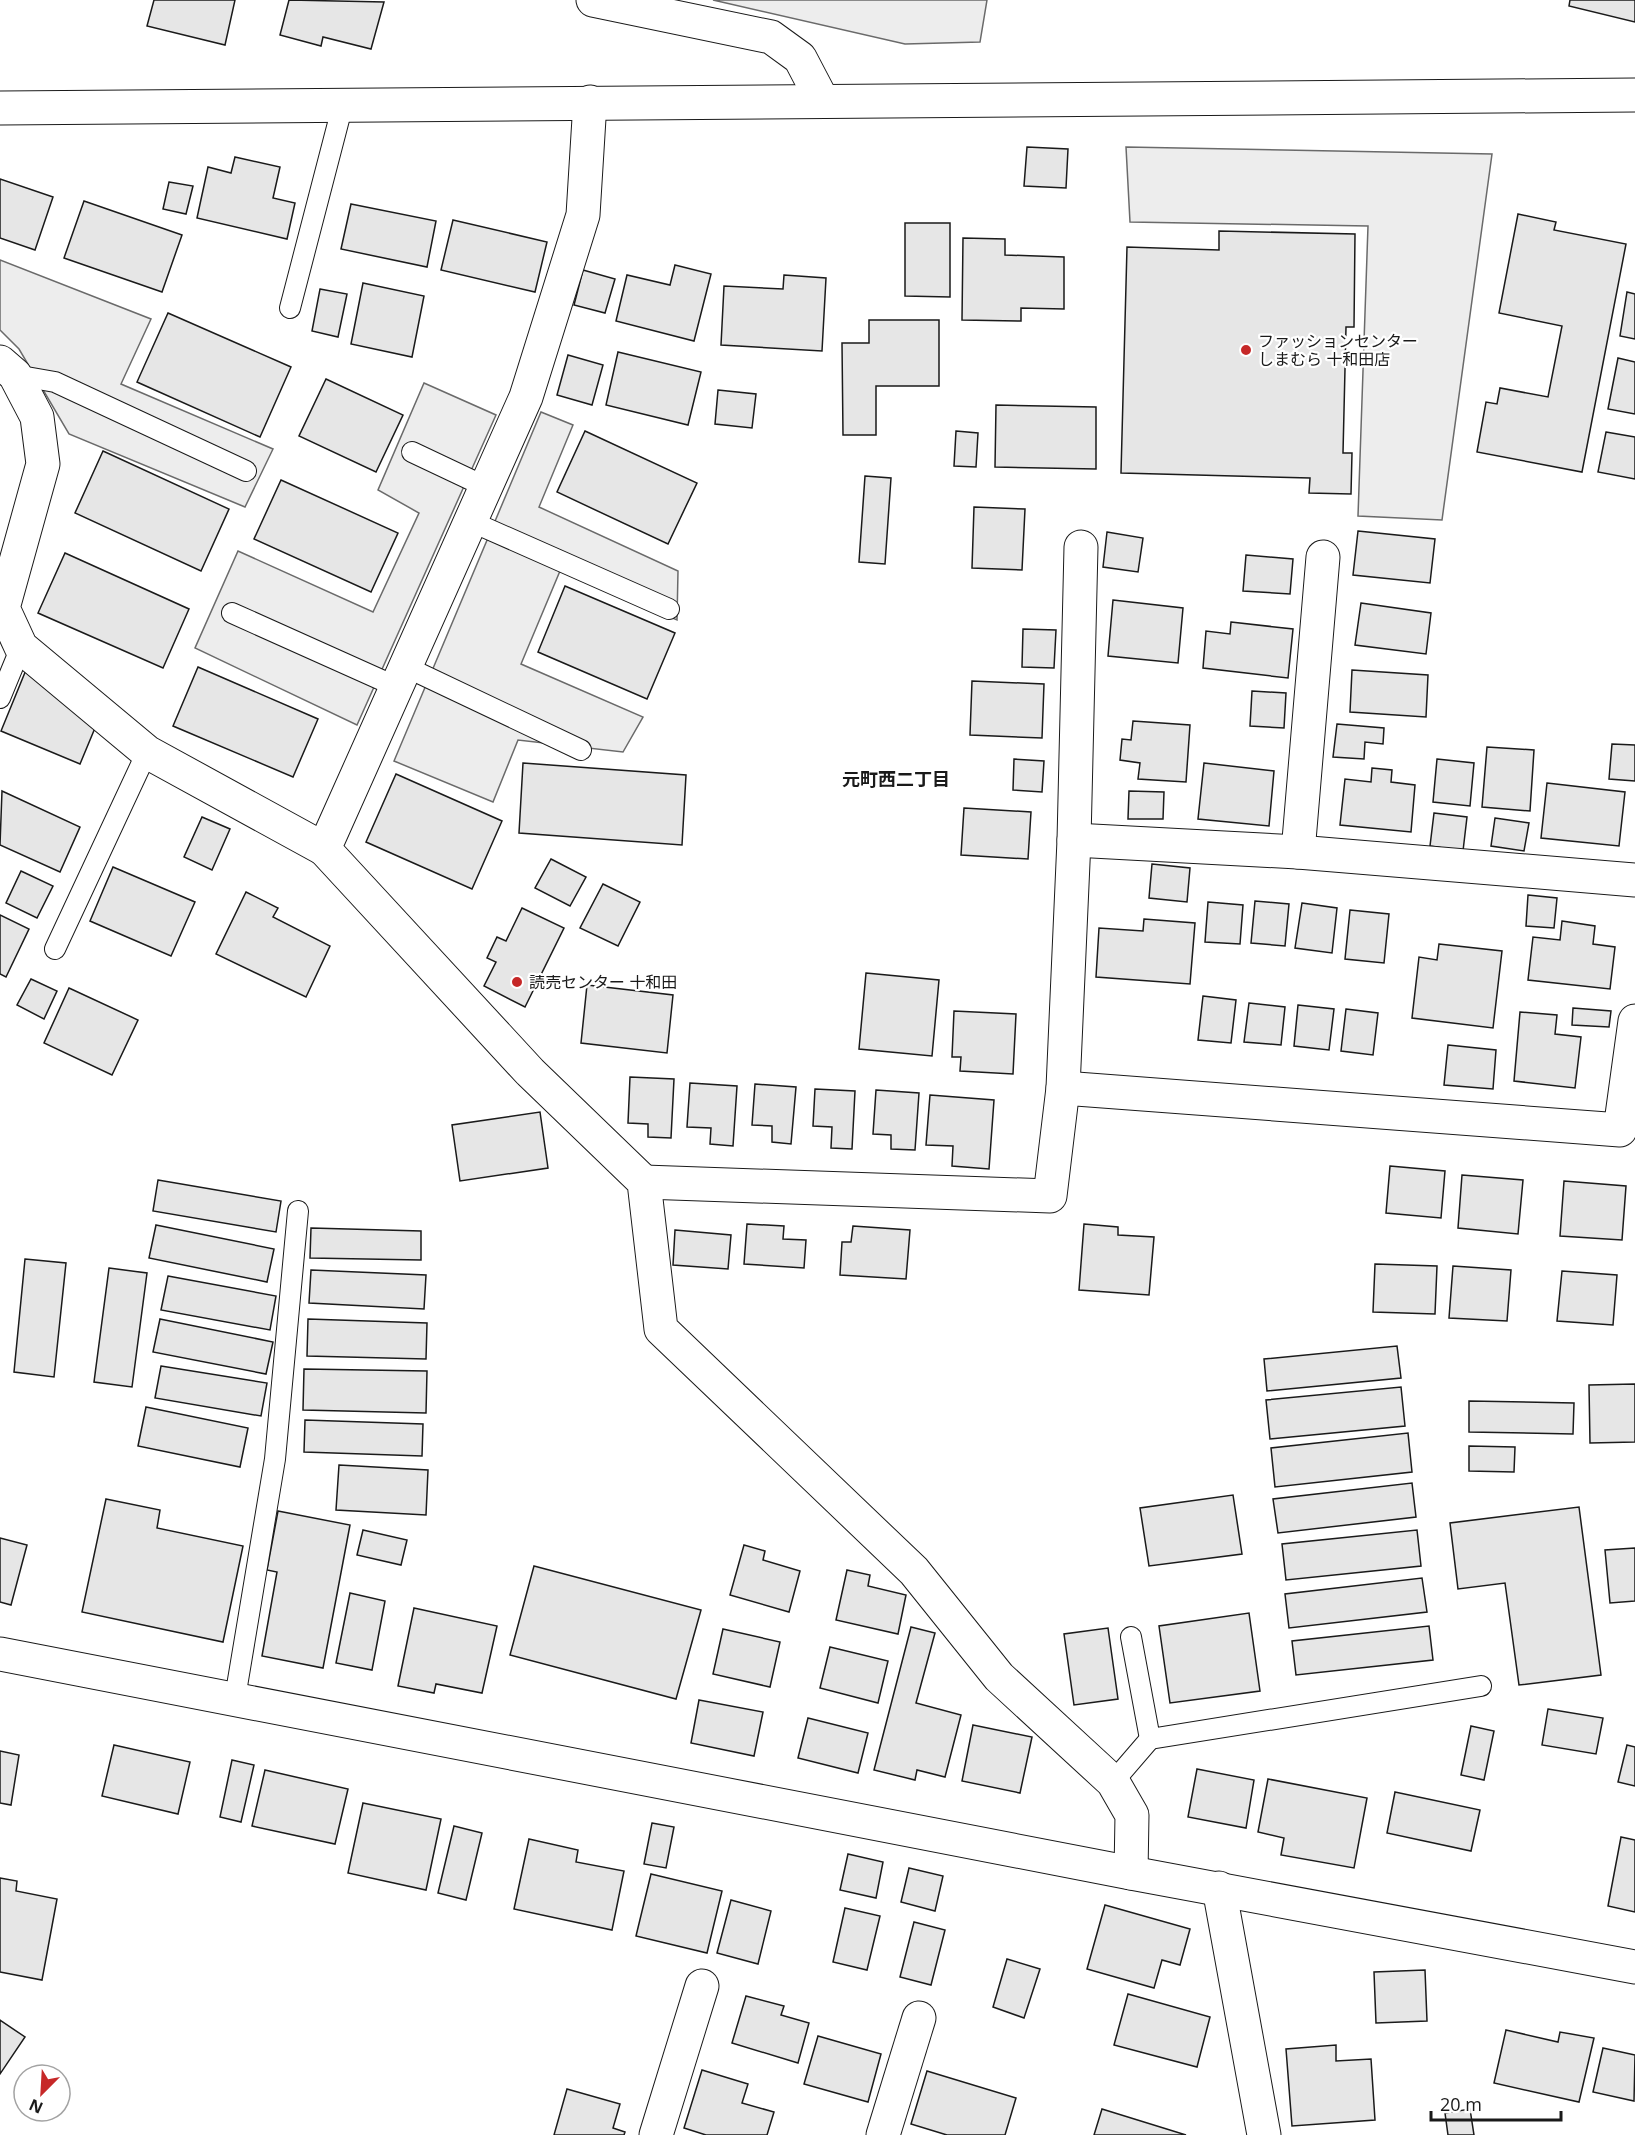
<svg xmlns="http://www.w3.org/2000/svg" width="1635" height="2135" font-family="'Open Sans','Noto Sans JP',sans-serif">
<style>
.built{fill:#ededed;stroke:#6a6a6a;stroke-width:1.5}
.building{fill:#e6e6e6;stroke:#1a1a1a;stroke-width:1.5}
.lines{fill:none;stroke-linecap:round;stroke-linejoin:round}
.service-casing{stroke:#1a1a1a;stroke-width:22}
.minor-casing{stroke:#1a1a1a;stroke-width:35}
.tertiary-casing{stroke:#1a1a1a;stroke-width:35}
.service{stroke:#fff;stroke-width:20}
.minor{stroke:#fff;stroke-width:33}
.tertiary{stroke:#fff;stroke-width:33}
.poi-dot{fill:#c62828;stroke:#fff;stroke-width:2}
.labels{text-anchor:middle;stroke-width:4.5;stroke-linejoin:round;paint-order:stroke}
.poi-label{font-size:16px;fill:#1a1a1a;stroke:#fff;text-anchor:start}
.neighbourhood-label{font-size:18px;font-weight:bold;fill:#1a1a1a;stroke:#fff}
</style>
<rect width="100%" height="100%" fill="#fff"/>
<!-- built -->
<g class="built">
<path d="M713 0H987L980 42 905 44Z"/>
<path d="M1126 147 1492 154 1442 520 1358 516 1368 226 1130 222Z"/>
<path d="M0 260 151 319 121 384 273 449 245 507 69 434 19 349 0 330Z"/>
<path d="M424 383 496 415 357 725 195 648 238 551 373 612 419 513 378 490Z"/>
<path d="M541 412 573 425 539 507 678 571 677 620 560 571 521 664 643 717 623 752 518 740 493 802 394 761Z"/>
</g>
<!-- building -->
<g class="building">
<path d="M154 0H235L225 45 147 26Z"/>
<path d="M289 0 384 2 371 49 323 37 321 46 280 35Z"/>
<path d="M1570 0H1635V22L1569 6Z"/>
<path d="M1027 147 1068 149 1066 188 1024 186Z"/>
<path d="M235 157 280 167 273 198 295 203 287 239 197 218 208 167 231 173Z"/>
<path d="M0 179 53 197 35 250 0 238Z"/>
<path d="M169 182 193 186 186 214 163 209Z"/>
<path d="M84 201 182 235 162 292 64 258Z"/>
<path d="M351 204 436 221 427 267 341 249Z"/>
<path d="M1518 214 1556 222 1554 230 1626 244 1582 472 1477 452 1486 402 1497 404 1500 388 1548 397 1562 326 1499 313Z"/>
<path d="M453 220 547 242 535 292 441 270Z"/>
<path d="M905 223H950V297L905 296Z"/>
<path d="M1219 231 1355 234 1354 327H1346L1343 453H1352L1351 494 1309 493 1310 478 1121 473 1127 247 1219 250Z"/>
<path d="M963 238 1005 239V255L1064 257V309L1021 308V321L962 320Z"/>
<path d="M675 265 711 274 694 341 616 321 627 275 670 285Z"/>
<path d="M583 270 615 279 605 313 574 305Z"/>
<path d="M784 275 826 278 822 351 721 345 724 286 783 289Z"/>
<path d="M363 283 424 296 412 357 351 344Z"/>
<path d="M320 289 347 294 338 337 312 331Z"/>
<path d="M1627 292 1635 294V339L1620 336Z"/>
<path d="M168 313 291 367 260 437 137 382Z"/>
<path d="M869 320H939V386H876V435H843L842 343H869Z"/>
<path d="M618 352 701 372 688 425 606 405Z"/>
<path d="M568 355 603 365 592 405 557 395Z"/>
<path d="M1618 358 1635 362V414L1608 409Z"/>
<path d="M326 379 403 415 376 472 299 436Z"/>
<path d="M718 390 756 394 752 428 715 424Z"/>
<path d="M996 405 1096 407V469L995 467Z"/>
<path d="M585 431 697 483 668 544 557 492Z"/>
<path d="M956 431 978 433 976 467 954 466Z"/>
<path d="M1606 432 1635 437V479L1598 472Z"/>
<path d="M103 451 229 509 201 571 75 513Z"/>
<path d="M865 476 891 478 885 564 859 562Z"/>
<path d="M281 480 398 533 371 592 254 539Z"/>
<path d="M974 507 1025 509 1022 570 972 568Z"/>
<path d="M1358 531 1435 539 1430 583 1353 575Z"/>
<path d="M1107 532 1143 538 1138 572 1103 567Z"/>
<path d="M65 553 189 609 163 668 38 613Z"/>
<path d="M1246 555 1293 559 1290 594 1243 591Z"/>
<path d="M565 586 675 633 647 699 538 652Z"/>
<path d="M1113 600 1183 608 1178 663 1108 656Z"/>
<path d="M1361 603 1431 613 1426 654 1355 645Z"/>
<path d="M1231 622 1293 629 1288 678 1203 668 1206 631 1230 634Z"/>
<path d="M1023 629 1056 630 1054 668 1022 667Z"/>
<path d="M198 667 318 719 293 777 173 726Z"/>
<path d="M26 670 95 728 80 764 1 731Z"/>
<path d="M1352 670 1428 675 1426 717 1350 712Z"/>
<path d="M972 681 1044 684 1042 738 970 735Z"/>
<path d="M1252 691 1286 693 1284 728 1250 726Z"/>
<path d="M1133 721 1190 725 1186 782 1138 779 1140 763 1120 760 1122 739 1131 740Z"/>
<path d="M1337 724 1384 728 1383 744 1365 742 1364 759 1333 757Z"/>
<path d="M1612 744 1635 745V781L1609 779Z"/>
<path d="M1487 747 1534 750 1530 811 1482 807Z"/>
<path d="M1014 759 1044 761 1042 792 1013 790Z"/>
<path d="M1437 759 1474 763 1470 806 1433 802Z"/>
<path d="M523 763 686 775 682 845 519 833Z"/>
<path d="M1204 763 1274 771 1269 826 1198 819Z"/>
<path d="M1372 768 1392 770 1391 782 1415 785 1411 832 1340 825 1345 779 1371 782Z"/>
<path d="M396 774 502 821 472 889 366 842Z"/>
<path d="M1547 783 1625 792 1619 846 1541 838Z"/>
<path d="M2 791 80 827 60 872 0 845Z"/>
<path d="M1129 791 1164 792 1163 819H1128Z"/>
<path d="M964 808 1031 812 1028 859 961 855Z"/>
<path d="M1434 813 1467 817 1463 851 1430 846Z"/>
<path d="M202 817 230 829 212 870 184 857Z"/>
<path d="M1495 818 1529 823 1524 851 1491 846Z"/>
<path d="M551 859 586 877 570 906 535 888Z"/>
<path d="M1152 864 1190 868 1187 902 1149 898Z"/>
<path d="M113 867 195 902 171 956 90 921Z"/>
<path d="M21 871 53 886 37 918 6 903Z"/>
<path d="M603 884 640 902 618 946 580 928Z"/>
<path d="M246 892 278 908 273 917 330 946 306 997 216 954Z"/>
<path d="M1528 895 1557 898 1554 928 1526 926Z"/>
<path d="M1255 901 1289 904 1285 946 1251 943Z"/>
<path d="M1208 902 1243 905 1240 944 1205 942Z"/>
<path d="M1302 903 1337 908 1332 953 1295 948Z"/>
<path d="M522 908 564 928 525 1007 484 986 496 962 487 958 497 937 506 941Z"/>
<path d="M1350 910 1389 914 1384 963 1345 959Z"/>
<path d="M0 915 29 929 6 977 0 974Z"/>
<path d="M1144 919 1195 923 1190 984 1096 977 1099 928 1143 931Z"/>
<path d="M1562 921 1595 926 1593 944 1615 947 1610 989 1528 980 1533 937 1560 940Z"/>
<path d="M1439 944 1502 951 1493 1028 1412 1018 1419 957 1437 960Z"/>
<path d="M866 973 939 980 932 1056 859 1049Z"/>
<path d="M31 979 57 991 44 1019 17 1005Z"/>
<path d="M587 985 673 995 667 1053 581 1043Z"/>
<path d="M69 988 138 1020 112 1075 44 1043Z"/>
<path d="M1203 996 1236 1000 1231 1043 1198 1040Z"/>
<path d="M1249 1003 1285 1007 1281 1045 1244 1042Z"/>
<path d="M1298 1005 1334 1009 1329 1050 1294 1046Z"/>
<path d="M1573 1008 1611 1011 1609 1027 1572 1025Z"/>
<path d="M1346 1009 1378 1013 1373 1055 1341 1051Z"/>
<path d="M954 1011 1016 1014 1013 1074 960 1071 961 1057H952Z"/>
<path d="M1520 1012 1557 1015 1555 1034 1581 1037 1575 1088 1514 1081Z"/>
<path d="M1448 1045 1496 1050 1493 1089 1444 1085Z"/>
<path d="M630 1077 674 1079 671 1138 648 1137V1124L628 1123Z"/>
<path d="M690 1083 737 1086 733 1146 710 1144 711 1128 687 1127Z"/>
<path d="M755 1084 796 1087 791 1144 772 1142V1126L752 1125Z"/>
<path d="M815 1089 855 1091 852 1149 831 1148 832 1127 813 1126Z"/>
<path d="M876 1090 919 1093 915 1150 891 1149V1135L873 1134Z"/>
<path d="M930 1095 994 1100 989 1169 952 1166 953 1146 926 1145Z"/>
<path d="M540 1112 548 1168 460 1181 452 1125Z"/>
<path d="M1390 1166 1445 1171 1441 1218 1386 1213Z"/>
<path d="M1462 1175 1523 1180 1518 1234 1458 1228Z"/>
<path d="M158 1180 281 1201 276 1232 153 1211Z"/>
<path d="M1564 1181 1626 1186 1622 1240 1560 1236Z"/>
<path d="M747 1224 784 1226 783 1239 806 1240 804 1268 744 1264Z"/>
<path d="M1084 1224 1118 1227V1235L1154 1237 1149 1295 1079 1290Z"/>
<path d="M156 1225 274 1249 267 1282 149 1258Z"/>
<path d="M853 1226 910 1230 906 1279 840 1275 842 1242H851Z"/>
<path d="M311 1228 421 1231V1260L310 1258Z"/>
<path d="M675 1230 731 1235 728 1269 673 1265Z"/>
<path d="M25 1259 66 1263 54 1377 14 1372Z"/>
<path d="M1375 1264 1437 1266 1435 1314 1373 1312Z"/>
<path d="M1453 1266 1511 1270 1507 1321 1449 1318Z"/>
<path d="M109 1268 147 1273 132 1387 94 1382Z"/>
<path d="M311 1270 426 1275 424 1309 309 1303Z"/>
<path d="M1562 1271 1617 1275 1613 1325 1557 1321Z"/>
<path d="M168 1276 276 1296 270 1330 161 1310Z"/>
<path d="M160 1319 273 1342 266 1374 153 1352Z"/>
<path d="M308 1319 427 1323 426 1359 307 1356Z"/>
<path d="M1397 1346 1401 1378 1267 1391 1264 1359Z"/>
<path d="M161 1366 267 1383 261 1416 155 1398Z"/>
<path d="M304 1369 427 1371 426 1413 303 1410Z"/>
<path d="M1635 1384V1442L1590 1443 1589 1385Z"/>
<path d="M1401 1387 1405 1426 1270 1439 1266 1400Z"/>
<path d="M1469 1401 1574 1403 1573 1434 1469 1432Z"/>
<path d="M146 1407 248 1428 240 1467 138 1446Z"/>
<path d="M305 1420 423 1424 422 1456 304 1452Z"/>
<path d="M1408 1433 1412 1472 1275 1487 1271 1448Z"/>
<path d="M1469 1446 1515 1447 1514 1472 1469 1471Z"/>
<path d="M339 1465 428 1470 426 1515 336 1510Z"/>
<path d="M1412 1483 1416 1517 1278 1533 1273 1499Z"/>
<path d="M1233 1495 1242 1554 1149 1566 1140 1508Z"/>
<path d="M106 1499 160 1510 157 1528 243 1546 223 1642 82 1612Z"/>
<path d="M1579 1507 1601 1675 1519 1685 1505 1583 1458 1589 1450 1523Z"/>
<path d="M278 1511 350 1525 323 1668 262 1656 277 1572 267 1570Z"/>
<path d="M363 1530 407 1540 401 1565 357 1555Z"/>
<path d="M1417 1530 1421 1566 1286 1580 1282 1544Z"/>
<path d="M0 1538 27 1545 11 1605 0 1602Z"/>
<path d="M744 1545 765 1551 763 1560 800 1571 789 1612 730 1595Z"/>
<path d="M1635 1548V1601L1610 1603 1605 1550Z"/>
<path d="M534 1566 701 1610 676 1699 510 1655Z"/>
<path d="M847 1570 870 1575 868 1586 906 1595 898 1634 836 1620Z"/>
<path d="M1422 1578 1427 1612 1289 1628 1285 1594Z"/>
<path d="M350 1593 385 1601 372 1670 336 1663Z"/>
<path d="M414 1608 497 1626 482 1693 436 1684 434 1693 398 1686Z"/>
<path d="M1249 1613 1260 1691 1170 1703 1159 1626Z"/>
<path d="M1429 1626 1433 1660 1296 1675 1292 1641Z"/>
<path d="M911 1627 935 1633 916 1703 961 1715 945 1777 917 1770 915 1780 874 1770Z"/>
<path d="M1108 1628 1118 1699 1074 1705 1064 1634Z"/>
<path d="M723 1629 780 1642 770 1687 713 1674Z"/>
<path d="M830 1647 888 1661 878 1703 820 1688Z"/>
<path d="M699 1700 763 1712 754 1756 691 1743Z"/>
<path d="M1548 1709 1603 1718 1596 1754 1542 1745Z"/>
<path d="M808 1718 868 1733 858 1773 798 1758Z"/>
<path d="M973 1725 1032 1737 1020 1793 962 1781Z"/>
<path d="M1471 1726 1494 1731 1484 1780 1461 1775Z"/>
<path d="M114 1745 190 1762 178 1814 102 1796Z"/>
<path d="M1627 1745 1635 1747V1786L1618 1782Z"/>
<path d="M0 1751 19 1755 11 1805 0 1803Z"/>
<path d="M232 1760 254 1765 241 1822 220 1817Z"/>
<path d="M1197 1769 1254 1780 1246 1828 1188 1817Z"/>
<path d="M265 1770 348 1789 335 1844 252 1826Z"/>
<path d="M1268 1779 1367 1798 1354 1868 1281 1855 1284 1838 1258 1832Z"/>
<path d="M1395 1792 1480 1810 1471 1851 1387 1833Z"/>
<path d="M363 1803 441 1819 426 1890 348 1873Z"/>
<path d="M652 1823 674 1827 666 1868 644 1864Z"/>
<path d="M454 1826 482 1833 466 1900 438 1893Z"/>
<path d="M1621 1837 1635 1840V1912L1608 1906Z"/>
<path d="M529 1839 578 1850 576 1862 624 1871 612 1930 514 1909Z"/>
<path d="M848 1854 883 1862 876 1898 840 1890Z"/>
<path d="M909 1868 943 1876 935 1911 901 1902Z"/>
<path d="M651 1874 722 1891 707 1953 636 1936Z"/>
<path d="M0 1878 17 1881 16 1891 57 1899 42 1980 0 1972Z"/>
<path d="M731 1900 771 1911 758 1964 717 1953Z"/>
<path d="M1105 1905 1190 1929 1180 1965 1162 1960 1154 1988 1087 1969Z"/>
<path d="M845 1908 880 1916 867 1970 833 1962Z"/>
<path d="M914 1922 945 1930 931 1985 900 1977Z"/>
<path d="M1007 1959 1040 1969 1024 2018 993 2007Z"/>
<path d="M1425 1970 1427 2021 1376 2023 1374 1972Z"/>
<path d="M1128 1994 1210 2017 1197 2067 1114 2045Z"/>
<path d="M746 1996 784 2006 781 2015 809 2023 798 2063 732 2043Z"/>
<path d="M0 2020 25 2037 0 2074Z"/>
<path d="M1506 2030 1558 2042 1560 2032 1594 2038 1579 2102 1494 2083Z"/>
<path d="M818 2036 881 2054 868 2102 804 2084Z"/>
<path d="M1336 2045V2061L1371 2059 1375 2120 1292 2126 1286 2049Z"/>
<path d="M1603 2048 1635 2055 1634 2101 1593 2092Z"/>
<path d="M702 2070 748 2084 742 2103 774 2112 767 2135H706L684 2128Z"/>
<path d="M927 2071 1016 2098 1005 2135H947L911 2124Z"/>
<path d="M567 2089 620 2104 613 2128 625 2132 624 2135H554Z"/>
<path d="M1102 2109 1186 2135H1094Z"/>
<path d="M1470 2109 1474 2135H1448L1445 2113Z"/>
</g>
<g class="lines">
<defs>
<g id="service">
<path d="M290 308 343 104"/>
<path d="M15 375 55 382 246 471"/>
<path d="M412 452 486 487"/>
<path d="M470 521 669 609"/>
<path d="M232 613 397 687"/>
<path d="M404 666 581 750"/>
<path d="M0 698 21 647"/>
<path d="M55 949 147 752"/>
<path d="M1131 1637 1150 1739 1481 1686"/>
<path d="M235 1698 275 1459 298 1211"/>
<path d="M1113 1782 1150 1739"/>
</g>
<g id="minor">
<path d="M593 0 771 37 800 58 822 100"/>
<path d="M590 102 583 215 526 397 324 849 530 1072 644 1182 661 1329 914 1571 999 1677 1113 1782 1132 1815 1131 1873"/>
<path d="M0 362 15 375 37 417 43 464 3 608 21 647 147 752 324 849"/>
<path d="M1074 840 1298 852 1635 880"/>
<path d="M1298 852 1323 557"/>
<path d="M1063 1088 1074 840 1081 547"/>
<path d="M644 1182 1050 1196 1063 1088 1620 1130 1635 1021"/>
<path d="M1219 1888 1264 2135"/>
<path d="M656 2135 702 1986"/>
<path d="M883 2135 919 2018"/>
</g>
<g id="tertiary">
<path d="M0 108 1635 95"/>
<path d="M0 1654 1131 1873 1635 1967"/>
</g>
</defs>
<!-- service casing -->
<use href="#service" class="service-casing"/>
<!-- minor casing -->
<use href="#minor" class="minor-casing"/>
<!-- tertiary casing -->
<use href="#tertiary" class="tertiary-casing"/>
<!-- service -->
<use href="#service" class="service"/>
<!-- minor -->
<use href="#minor" class="minor"/>
<!-- tertiary -->
<use href="#tertiary" class="tertiary"/>
</g>
<!-- markers -->
<g class="poi-dot">
<circle cx="1246" cy="350" r="6"/>
<circle cx="517" cy="982" r="6"/>
</g>
<g class="labels">
<!-- poi labels -->
<g class="poi-label">
<text x="1258" y="347">ファッションセンター<tspan x="1258" dy="18">しまむら 十和田店</tspan></text>
<text x="529" y="988">読売センター 十和田</text>
</g>
<!-- neighbourhood labels -->
<g class="neighbourhood-label">
<text x="896" y="786">元町西二丁目</text>
</g>
</g>
<!-- north arrow -->
<g transform="translate(42 2093) rotate(204)"><circle r="28" fill="#ffffff" stroke="#a3a3a3" stroke-width="1.5"/>
<path d="M0-4.5L10 22L0 15L-10 22Z" fill="#c62828"/>
<text y="-9" font-size="16" font-weight="bold" text-anchor="middle" fill="#1a1a1a">N</text>
</g>
<!-- scale -->
<path d="M1431 2111v9h130v-9" fill="none" stroke="#1a1a1a" stroke-width="3"/>
<text x="1440" y="2111" font-size="18" fill="#1a1a1a" stroke="#ffffff" stroke-width="4.5" paint-order="stroke">20 m</text>
</svg>
